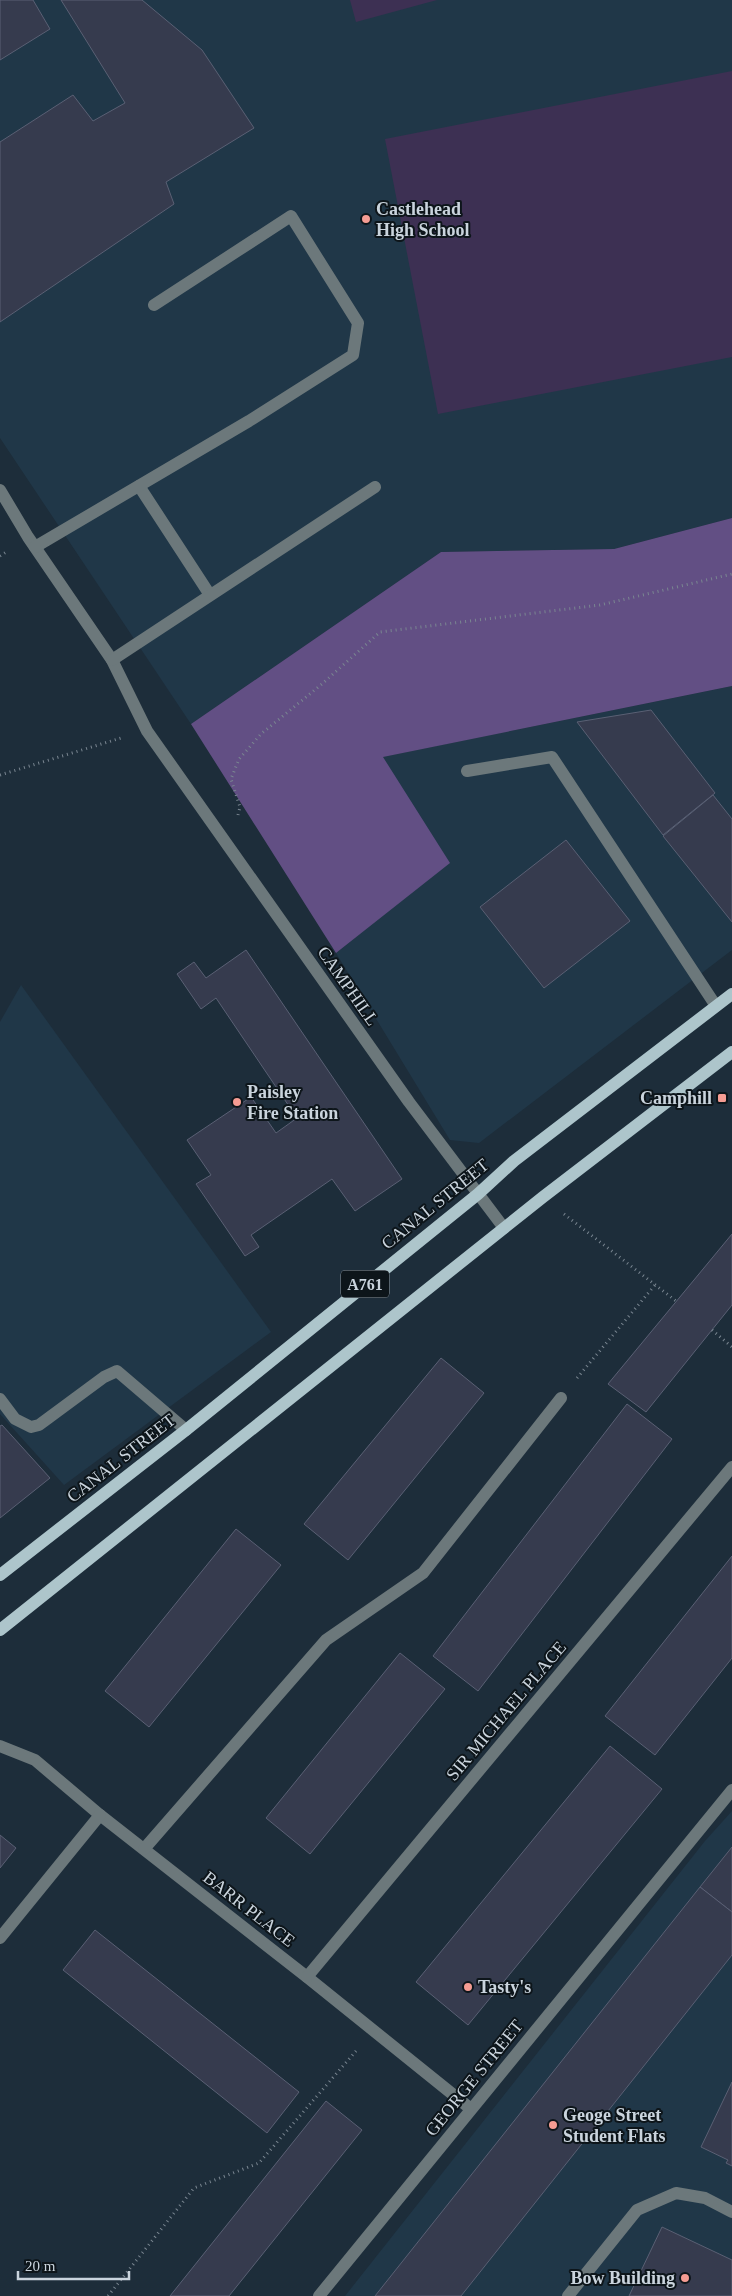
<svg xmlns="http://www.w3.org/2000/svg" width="732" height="2296" font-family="'Times New Roman',serif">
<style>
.built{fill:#203748}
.green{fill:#3d3053}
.forest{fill:#624f84}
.building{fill:#363b4e;stroke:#5a6074}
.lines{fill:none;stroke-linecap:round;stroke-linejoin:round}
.path{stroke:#7a8691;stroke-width:3;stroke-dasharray:1 4;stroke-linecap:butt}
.minor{stroke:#6c787b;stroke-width:12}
.major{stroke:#adc5cb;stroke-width:12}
.poi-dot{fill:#f59c93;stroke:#0d151a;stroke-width:2}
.labels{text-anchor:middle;stroke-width:4;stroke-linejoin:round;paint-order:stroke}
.shield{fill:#0d151a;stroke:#919ba2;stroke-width:1}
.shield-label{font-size:16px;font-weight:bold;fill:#cad4dd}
.poi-label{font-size:18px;font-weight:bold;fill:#cad4dd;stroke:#0d151a;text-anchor:start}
.street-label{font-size:18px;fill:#cad4dd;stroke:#0d151a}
</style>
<rect width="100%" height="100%" fill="#1d2d3a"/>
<!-- built -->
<g class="built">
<path d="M0 0H732V518L614 549 441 552 191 724 0 438Z"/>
<path d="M732 686V950L479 1143 450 1140 336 953 449 863 382 757Z"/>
<path d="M21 985 271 1332 64 1485 0 1414V1022Z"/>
<path d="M732 1811V2296H345L705 1841Z"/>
</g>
<!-- green -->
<g class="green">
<path d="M350 0H437L356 22Z"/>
<path d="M732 71V357L438 414 385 139Z"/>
</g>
<!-- forest -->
<path class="forest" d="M732 518V686L383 757 450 863 336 953 191 724 441 552 614 549Z"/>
<!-- building -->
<g class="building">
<path d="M0 0H33L50 29 0 60Z"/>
<path d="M61 0H142L202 50 254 128 166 182 174 204 0 322V142L73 95 93 121 125 103Z"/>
<path d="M651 710 715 793 663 835 577 722Z"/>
<path d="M713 795 732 819V922L663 836Z"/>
<path d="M566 840 630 921 544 988 480 907Z"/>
<path d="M246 950 402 1179 355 1211 332 1179 251 1235 259 1247 245 1256 196 1184 211 1175 187 1140 251 1097 276 1133 297 1118 216 998 201 1009 177 974 194 962 206 978Z"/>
<path d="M732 1234V1305L646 1412 608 1384Z"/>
<path d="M441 1358 484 1393 348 1560 304 1524Z"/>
<path d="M627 1404 672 1439 478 1691 433 1656Z"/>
<path d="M2 1425 50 1478 0 1518V1426Z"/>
<path d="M236 1529 281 1565 149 1727 105 1691Z"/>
<path d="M732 1556V1658L655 1755 605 1716Z"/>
<path d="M400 1653 445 1689 310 1854 266 1818Z"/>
<path d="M610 1746 662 1789 468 2025 416 1982Z"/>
<path d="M0 1835 16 1848 0 1868Z"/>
<path d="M732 1847V1912L700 1887Z"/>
<path d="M700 1887 732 1912V1955L461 2296H375Z"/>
<path d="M95 1930 299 2092 267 2133 63 1970Z"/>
<path d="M732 2082V2166L726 2163 728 2160 701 2147Z"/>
<path d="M326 2101 362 2130 229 2296H170Z"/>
<path d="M662 2227 732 2260V2296H629Z"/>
</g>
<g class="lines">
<!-- path -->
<g class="path">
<path d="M0 556 8 551"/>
<path d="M0 775 121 738"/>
<path d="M238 815 240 807 231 779 239 759 261 734 322 684 380 632 600 605 732 574"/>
<path d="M564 1214 676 1301"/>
<path d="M712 1330 732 1347"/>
<path d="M577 1378 655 1285"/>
<path d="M108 2296 194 2188 259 2163 356 2051"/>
</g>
<!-- minor -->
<g class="minor">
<path d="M139 486 210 595"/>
<path d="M0 490 28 537 112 660 147 731 409 1102 504 1228"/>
<path d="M35 547 249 421 353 355 358 323 291 216 154 305"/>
<path d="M112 660 375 487"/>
<path d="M467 771 552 757 716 1006"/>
<path d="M0 1399 15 1419 31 1427 39 1425 104 1377 117 1371 186 1430"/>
<path d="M0 1746 35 1760 100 1815 307 1977 471 2109"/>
<path d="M144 1849 326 1640 423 1573 561 1398"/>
<path d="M0 1938 100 1815"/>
<path d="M307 1977 732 1467"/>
<path d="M319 2296 732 1790"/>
<path d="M568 2296 637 2210 676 2193 705 2198 732 2212"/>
</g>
<!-- major -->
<g class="major">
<path d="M0 1575 186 1430 478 1194 514 1161 732 994"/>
<path d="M0 1630 543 1197 732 1052"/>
</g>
</g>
<!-- markers -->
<g class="poi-dot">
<circle cx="366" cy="219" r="5"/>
<rect x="717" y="1093" width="10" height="10" rx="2.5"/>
<circle cx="237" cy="1102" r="5"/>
<circle cx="468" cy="1987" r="5"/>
<circle cx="553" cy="2125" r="5"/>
<circle cx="685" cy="2278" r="5"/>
</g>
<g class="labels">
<!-- shield labels -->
<rect class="shield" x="341" y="1270.5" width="48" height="27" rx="4"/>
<g class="shield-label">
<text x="365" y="1290">A761</text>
</g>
<!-- poi labels -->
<g class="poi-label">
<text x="376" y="215">Castlehead<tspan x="376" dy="21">High School</tspan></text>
<text x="247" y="1098">Paisley<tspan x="247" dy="21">Fire Station</tspan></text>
<text x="712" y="1104" text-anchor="end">Camphill</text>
<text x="478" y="1993">Tasty's</text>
<text x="563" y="2121">Geoge Street<tspan x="563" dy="21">Student Flats</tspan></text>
<text x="675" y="2284" text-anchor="end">Bow Building</text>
</g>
<!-- street labels -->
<g class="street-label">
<text transform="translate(348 986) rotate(55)" y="6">CAMPHILL</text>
<text transform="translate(435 1204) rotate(-39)" y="6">CANAL STREET</text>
<text transform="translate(121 1458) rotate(-38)" y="6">CANAL STREET</text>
<text transform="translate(506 1711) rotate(-50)" y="6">SIR MICHAEL PLACE</text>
<text transform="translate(249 1909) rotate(38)" y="6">BARR PLACE</text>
<text transform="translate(474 2078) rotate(-51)" y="6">GEORGE STREET</text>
</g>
</g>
<!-- scale -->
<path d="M18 2271v8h111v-8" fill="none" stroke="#cad4dd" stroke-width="2.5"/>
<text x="25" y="2271" font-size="15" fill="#cad4dd" stroke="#0d151a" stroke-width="4" paint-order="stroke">20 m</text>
</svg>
